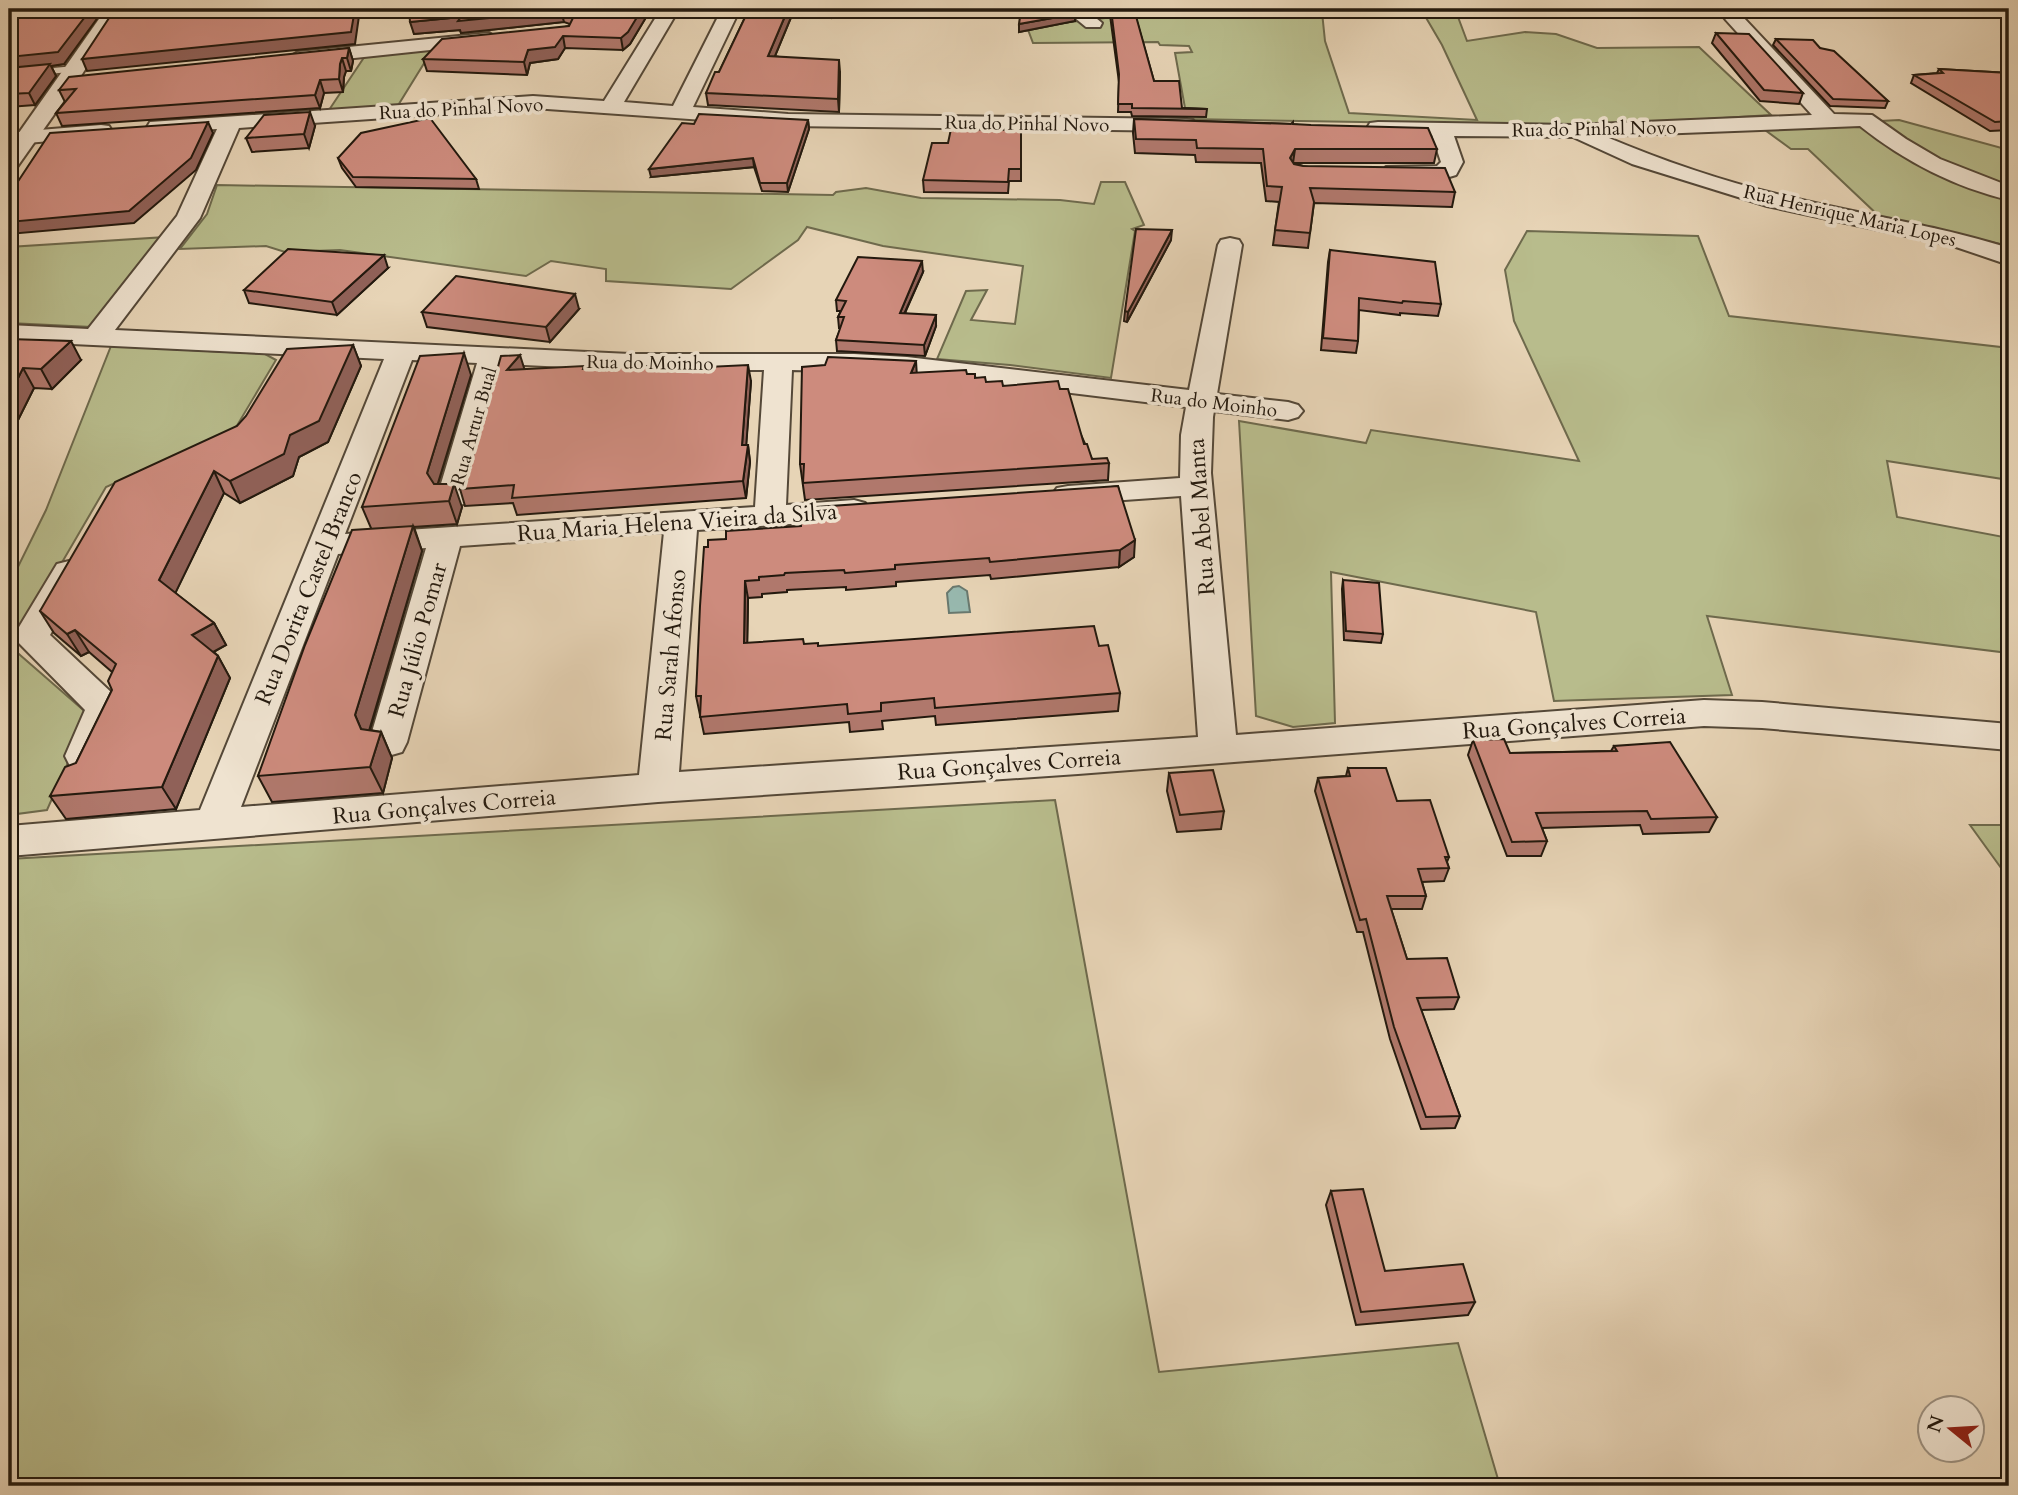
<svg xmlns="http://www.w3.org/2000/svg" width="2018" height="1495" font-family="Cardo,serif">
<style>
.green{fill:#b8bc8c;stroke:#6e6a4d;stroke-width:2;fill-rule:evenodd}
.water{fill:#97b8ae;stroke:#69786e;stroke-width:2}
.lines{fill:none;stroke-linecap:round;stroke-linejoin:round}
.service-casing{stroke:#544838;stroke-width:3}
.minor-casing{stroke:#544838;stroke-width:4}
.tertiary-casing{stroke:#544838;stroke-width:4}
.service{fill:#efe3d0;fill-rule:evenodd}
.minor{fill:#efe3d0;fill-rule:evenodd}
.tertiary{fill:#efe3d0;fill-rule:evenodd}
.wall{fill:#b0786c;stroke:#23190e;stroke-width:2}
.shaded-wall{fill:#906158;stroke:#23190e;stroke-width:2}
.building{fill:#cd8b7d;stroke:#23190e;stroke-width:2}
.labels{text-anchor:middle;stroke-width:7;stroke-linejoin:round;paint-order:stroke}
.far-street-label{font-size:19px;fill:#23190e;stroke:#efe3d0}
.street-label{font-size:23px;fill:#23190e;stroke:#efe3d0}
</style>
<rect width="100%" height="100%" fill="#e7d4b6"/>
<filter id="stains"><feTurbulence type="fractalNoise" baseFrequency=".00286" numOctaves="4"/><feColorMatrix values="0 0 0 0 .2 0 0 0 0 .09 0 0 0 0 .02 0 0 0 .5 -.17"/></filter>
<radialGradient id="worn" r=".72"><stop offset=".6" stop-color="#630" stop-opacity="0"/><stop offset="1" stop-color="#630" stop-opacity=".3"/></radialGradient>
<!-- green -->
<g class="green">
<path d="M1142 9H1455L1467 41 1525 32 1556 34 1597 48 1699 47 1771 115 1593 126 1187 119 1175 53 1192 52 1189 46 1160 45 1158 42 1033 43 1027 27 1148 13ZM1322 12 1425 16 1442 45 1477 120 1349 113 1325 41Z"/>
<path d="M424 50 431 52 397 107 327 113 365 56Z"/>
<path d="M1899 120 2009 150V250L2000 244 1881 218 1808 149H1791L1761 127Z"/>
<path d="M1101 182H1125L1144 225 1132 229 1135 231 1111 378 1010 365 937 359 966 291 987 290 971 320 1015 324 1023 266 883 246 807 227 798 240 731 289 606 281V269L551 261 526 276 340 250 285 252 266 246 180 249 207 214 217 185 833 195 836 192 866 188 921 198 1060 200 1094 204Z"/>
<path d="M1527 231 1698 236 1729 316 2009 348V480L1887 461 1897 517 2009 538V653L1707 616 1732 695 1554 701 1536 612 1331 572 1335 723 1293 727 1256 716 1239 421 1366 443 1371 430 1579 461 1514 321 1505 270Z"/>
<path d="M167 237 92 327 9 323V247Z"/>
<path d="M111 346 265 354 276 360 235 429 106 487 12 648 89 715 47 810 9 815V585L46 510Z"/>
<path d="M1055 800 1159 1372 1458 1343 1500 1486H9V859Z"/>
<path d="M1970 825H2009V879Z"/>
</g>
<!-- water -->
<path class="water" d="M959 586 967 591 970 612 949 613 947 593 953 587Z"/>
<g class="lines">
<defs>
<path id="service" d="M75 66 79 67V71L9 78V72Z"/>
<g id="minor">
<path d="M661 9H679L624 102 673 106 722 9H740L693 107 788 114 1185 119 1193 120 1196 125 1193 130 1185 131 788 126 533 108 239 128 200 218 115 330 630 354H854L907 357 1189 390 1218 245 1221 240 1230 238 1239 240 1242 245 1217 394 1288 402 1298 405 1303 411 1298 417 1288 420 1214 411 1213 417 1211 473 1236 735 1704 700 1762 702 2009 724V750L1762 728 1704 726 1078 774 658 802 9 856V826L200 810 384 359 9 341V325L88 329 177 216 217 129 158 133 150 132 147 127 150 122 533 96 604 101ZM412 360 477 363 437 497 442 504 453 506 464 504 469 497 505 364 630 370H764L755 507 345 534ZM792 370 907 373 1186 407 1181 435 1180 478 1068 486 1057 488 1052 495 1057 502 1068 504 1181 496 1198 737 679 772 697 530 854 520 865 517 870 510 865 503 854 500 786 505ZM664 532 639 775 241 807 338 554 426 548 369 742 374 752 388 756 402 752 407 742 460 546Z"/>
<path d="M1064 9H1085L1102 23 1100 27H1086Z"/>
<path d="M1731 9H1771L1768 13 1743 17 1834 114 1872 115 1906 139 1940 159 2009 186V200C1954 187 1904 161 1860 126L1604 136C1661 160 1721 181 1781 195 1856 214 1932 224 2006 247L2009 248V265L1953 246 1767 206 1632 164 1573 137 1454 136 1463 162 1456 175C1436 182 1407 182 1386 177L1383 172 1386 167 1437 166 1441 162 1432 135 1370 133 1367 128 1370 123 1378 122 1572 125 1812 115 1726 20 1723 16Z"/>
<path d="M489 33 498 39 496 43 298 64 288 58 298 52Z"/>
<path d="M101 125 109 126 112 131 109 136 27 143 19 142 16 137 19 132 27 131Z"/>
<path d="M69 561 81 564 86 571 50 635 113 694 123 711 98 766 84 770 70 766 65 756 85 710 13 637 57 564Z"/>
</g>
<path id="tertiary" d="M106 9H124L77 82 17 167 9 169V147Z"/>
</defs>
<!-- service casing -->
<use href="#service" class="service-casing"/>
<!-- minor casing -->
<use href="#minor" class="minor-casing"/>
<!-- tertiary casing -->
<use href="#tertiary" class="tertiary-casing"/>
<!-- service -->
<use href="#service" class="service"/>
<!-- minor -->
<use href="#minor" class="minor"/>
<!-- tertiary -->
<use href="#tertiary" class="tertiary"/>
</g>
<!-- wall -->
<g class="wall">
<path d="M409 9H651L630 44 623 50 565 48 558 59 530 63 527 75 427 71 423 59 569 26 570 24 564 22 461 33 460 30 414 34Z"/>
<path d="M749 9H838L832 17 792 15 775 56 840 72 839 112 708 105 706 93 719 72Z"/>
<path d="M1007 9H1069L1075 14V21L1019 32 1020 18Z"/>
<path d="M1088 9H1146L1134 11 1154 81 1182 108 1207 109 1206 117 1132 116 1131 112H1118L1119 82 1110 15 1099 17Z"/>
<path d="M1677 9H1728L1724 12 1690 17 1686 13Z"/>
<path d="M9 10 64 64 51 66 56 76 35 105 9 107Z"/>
<path d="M1716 33 1803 93 1799 104 1760 101 1712 43Z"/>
<path d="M1776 39 1820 48 1888 101 1885 108 1830 106 1773 45Z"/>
<path d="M349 48 353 61 351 71H346L344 77 343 92 324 93 320 108 62 126 56 113 65 102 59 90Z"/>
<path d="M1939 69 2009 73V130L1990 131 1911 83 1914 75 1937 73Z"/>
<path d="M1134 119 1293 124 1437 149 1434 163H1294L1303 166 1455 192 1452 207 1314 203 1308 248 1273 245 1279 202 1266 201 1261 163 1196 162 1195 155 1135 153 1133 133Z"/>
<path d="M808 120 809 129 788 192 762 191 754 167 651 177 694 124Z"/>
<path d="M315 126 309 148 252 152 246 138Z"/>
<path d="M1021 130V181H1009L1008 193 924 192 923 180 948 143Z"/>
<path d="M338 158 476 179 479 189 356 187 342 168Z"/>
<path d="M1171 240 1127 322 1124 321 1125 311Z"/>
<path d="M1330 250 1441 304 1438 316 1400 313V315L1359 310 1358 341 1356 353 1321 350 1328 262Z"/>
<path d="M388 268 337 315 249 303 244 290Z"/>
<path d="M923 272 905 313 936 326 925 356 837 351 836 340 841 328H839L838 317 841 311H837L836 300Z"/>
<path d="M579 309 550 342 427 327 422 312Z"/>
<path d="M9 339 81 360 52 389 34 388 9 438Z"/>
<path d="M353 345 361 366 328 442 299 457 293 476 240 503 224 493 175 593 214 623 226 645 214 652 218 656 230 678 176 809 66 819 50 796 76 763 112 690V672L89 652 81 656 54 633 40 611 237 426Z"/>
<path d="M667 365V369L751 381 746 445H748L750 462 746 498 517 515 513 503 465 506 460 489 466 481 524 369H585Z"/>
<path d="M917 373 967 374 986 382 1003 386 1060 389 1092 459 1109 463 1108 480 805 500 800 464Z"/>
<path d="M471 375 438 484 462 507 457 524 414 527 422 551 370 730 381 732 392 758 383 793 272 802 258 776 371 528 362 507Z"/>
<path d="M1118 486 1134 557 1119 567 991 579 990 575 896 582V586L846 590V587L787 590V592L762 594V597L748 598 747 643 804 644 818 646H1099L1120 693 1118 711 936 725 935 716 882 721 883 729 850 732 849 722 704 734 696 696 708 547 726 539 801 526Z"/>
<path d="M1343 580 1383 634 1381 643 1344 640 1342 589Z"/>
<path d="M1473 740 1510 753 1611 751 1614 746 1717 817 1709 832 1643 834 1640 825 1542 828 1547 841 1541 856H1507L1468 755Z"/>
<path d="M1348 768 1397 801 1449 857 1447 862 1449 868 1444 881 1422 882 1426 896 1422 909H1391L1407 959 1459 997 1454 1009 1421 1010 1460 1116 1455 1128 1421 1129 1390 1039 1363 932H1357L1315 791 1318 778 1346 776Z"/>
<path d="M1169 773 1224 811 1221 829 1177 832 1167 791Z"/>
<path d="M1331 1191 1385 1271 1475 1302 1468 1315 1356 1325 1326 1205Z"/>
</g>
<!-- shaded-wall -->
<g class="shaded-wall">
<path d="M91 9H104L64 64 51 66 56 76 35 105 29 93 9 70V57Z"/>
<path d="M355 9H360L355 44 87 71 82 59Z"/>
<path d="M642 9H651L630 44 623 50 621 38Z"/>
<path d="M788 9H792V15L770 68 768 56Z"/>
<path d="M831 9H838L832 17Z"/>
<path d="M1099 9H1110V15L1099 17Z"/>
<path d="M1699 9H1728L1724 12 1690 17 1692 10Z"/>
<path d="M561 11 564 22 461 33 460 30 414 34 410 22 461 17Z"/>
<path d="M1075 14V21L1019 32V24Z"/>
<path d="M563 36 565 48 558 59 530 63 527 75 524 62 528 50Z"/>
<path d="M349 48 353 61 351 71 347 58Z"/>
<path d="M342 58 346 71 344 77 343 92 339 79 340 64Z"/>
<path d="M839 60 840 72 839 112 838 99Z"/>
<path d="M320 80 324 93 320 108 315 95Z"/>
<path d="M310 112 315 126 309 148 304 134Z"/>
<path d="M808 120 809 129 788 192 787 183Z"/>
<path d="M208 122 213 133 196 170 134 223 9 234V222Z"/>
<path d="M1295 149 1293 163 1290 158Z"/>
<path d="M753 158 754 167 651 177 649 169Z"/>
<path d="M1172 230 1171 240 1127 322 1128 312Z"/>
<path d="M384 255 388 268 337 315 332 302Z"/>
<path d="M922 261 923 272 900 323V313Z"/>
<path d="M575 294 579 309 550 342 546 327Z"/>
<path d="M936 315V326L925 356 924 345Z"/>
<path d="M71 341 81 360 52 389 41 369Z"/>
<path d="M353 345 361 366 328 442 299 457 293 476 240 503 230 481 290 435Z"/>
<path d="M464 353 471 375 434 496 427 473Z"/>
<path d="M520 355 525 371 507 370Z"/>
<path d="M916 361 917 377 911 373Z"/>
<path d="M748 365 751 381 745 462 742 445Z"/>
<path d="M23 368 34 388 9 438V396Z"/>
<path d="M748 445 750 462 746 498 743 481Z"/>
<path d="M214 471 224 493 171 602 159 580Z"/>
<path d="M454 484 462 507 457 524 449 501Z"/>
<path d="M413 526 422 551 366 741 355 715Z"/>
<path d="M1135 540 1134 557 1119 567 1120 550Z"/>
<path d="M745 581 748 598 747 661 744 643Z"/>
<path d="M214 623 226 645 204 657 192 635Z"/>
<path d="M75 630 89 652 81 656 67 634Z"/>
<path d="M218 656 230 678 176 809 162 787Z"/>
<path d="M381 732 392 758 383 793 370 767Z"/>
</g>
<!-- building -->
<g class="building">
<path d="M20 9H91L58 52 9 57V10Z"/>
<path d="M115 9H355L351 32 82 59Z"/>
<path d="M409 9H642L628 32 621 38 563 36 555 47 528 50 524 62 423 59 442 39 569 26 573 18 569 13 561 11 458 21 461 17 410 22Z"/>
<path d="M749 9H788L768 56 839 60 838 99 706 93 715 72H719Z"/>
<path d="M1018 9H1069L1075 14 1019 24 1021 11Z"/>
<path d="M1111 9H1134L1154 81H1179L1182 108 1207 109 1132 108V104H1118L1119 74Z"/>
<path d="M1716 33 1749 34 1803 93 1764 90Z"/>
<path d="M1776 39 1813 40 1820 48 1834 51 1888 101 1833 99Z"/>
<path d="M349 48 347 58H342L340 64 339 79 320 80 315 95 56 113 76 89 59 90 69 77Z"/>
<path d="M50 64 29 93 9 94V68Z"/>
<path d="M1939 69 2009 73V121L1995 122 1914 75 1943 73Z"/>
<path d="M310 112 304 134 246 138 264 115Z"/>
<path d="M699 114 808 120 787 183H760L753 158 649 169 682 123 694 124Z"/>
<path d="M430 118 476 179 353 177 338 158 361 133Z"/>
<path d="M1134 119 1291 124 1293 122V124L1311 125 1428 128 1437 149H1295L1290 158 1294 164 1303 166 1445 168 1455 192 1310 188 1314 202 1310 233 1275 230 1282 187 1267 186 1263 149 1197 148 1196 140 1136 139Z"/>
<path d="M208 122 191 158 129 211 9 222V195L50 133Z"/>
<path d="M951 129 1021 130V169H1009L1008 182 923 180 932 143H948Z"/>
<path d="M1136 229 1172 230 1128 312 1125 311Z"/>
<path d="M288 249 384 255 332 302 244 290Z"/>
<path d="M1330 250 1435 262 1441 304 1403 301 1402 303 1359 298 1358 341 1323 338Z"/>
<path d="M858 257 922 261 900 313 936 315 924 345 836 340 844 317H838L846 301 836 300Z"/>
<path d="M456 276 575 294 546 327 422 312Z"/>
<path d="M9 339 71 341 41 369 23 368 9 396Z"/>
<path d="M353 345 319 421 290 435 284 454 230 481 214 471 159 580 214 623 192 635 218 656 162 787 50 796 65 767 76 763 112 690 108 681 116 664 75 630 67 634 40 611 115 482 237 426 246 416 287 349Z"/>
<path d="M464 353 427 473 434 484H454L449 501 362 507 420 356Z"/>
<path d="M520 355 507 370 584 366 583 369 667 365 666 369 748 365 742 445H748L743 481 512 498 514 485 460 489 466 481 501 356Z"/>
<path d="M828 357 916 361 911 373 966 370 967 374H975V378L985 377 986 382 1002 381 1003 386 1058 381 1060 389H1068L1084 444H1087L1092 459 1107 458 1109 463 803 483 804 464H800L802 367 825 365Z"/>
<path d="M1118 486 1135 540 1120 550 990 562 989 558 895 565V569L845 573 844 570 785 573 784 575 759 577V580L745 581 744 643 803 639 804 644 818 643V646L1094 626 1099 646 1108 645 1120 693 935 708 934 698 881 703V711L848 714 847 704 700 717 701 696H696L700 606 704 547H708V540L726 539V531L801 526 802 508Z"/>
<path d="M413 526 355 715 361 729 381 732 370 767 258 776 305 645 352 530Z"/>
<path d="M1343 580 1379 583 1383 634 1346 631Z"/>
<path d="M1504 739 1510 753 1617 751 1614 746 1670 742 1717 817 1651 819 1647 811 1536 813 1547 841 1512 842 1473 740Z"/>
<path d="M1348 768H1386L1397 801 1430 800 1449 857H1445L1449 868 1418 869 1426 896H1387L1407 959 1447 958 1459 997 1417 998 1460 1116 1426 1117 1394 1027 1366 919 1360 920 1318 778 1350 776Z"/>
<path d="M1213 770 1224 811 1180 815 1169 773Z"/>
<path d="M1363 1189 1385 1271 1463 1264 1475 1302 1361 1312 1331 1191Z"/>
</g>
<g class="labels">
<!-- far-street labels -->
<g class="far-street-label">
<text transform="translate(461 108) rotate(-3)" y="7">Rua do Pinhal Novo</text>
<text transform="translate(1027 123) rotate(1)" y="7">Rua do Pinhal Novo</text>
<text transform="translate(1594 128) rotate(-1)" y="7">Rua do Pinhal Novo</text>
<text transform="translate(1850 215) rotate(13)" y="7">Rua Henrique Maria Lopes</text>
<text transform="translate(650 362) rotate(1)" y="7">Rua do Moinho</text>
<text transform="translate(1214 402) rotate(7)" y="7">Rua do Moinho</text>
<text transform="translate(473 426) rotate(-74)" y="7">Rua Artur Bual</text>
</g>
<!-- street labels -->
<g class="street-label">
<text transform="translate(1201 517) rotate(-94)" y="8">Rua Abel Manta</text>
<text transform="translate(677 522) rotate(-4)" y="8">Rua Maria Helena Vieira da Silva</text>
<text transform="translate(308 588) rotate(-68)" y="8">Rua Dorita Castel Branco</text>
<text transform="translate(417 640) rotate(-74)" y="8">Rua Júlio Pomar</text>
<text transform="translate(670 655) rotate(-85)" y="8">Rua Sarah Afonso</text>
<text transform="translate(1574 723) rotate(-4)" y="8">Rua Gonçalves Correia</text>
<text transform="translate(1009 764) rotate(-4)" y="8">Rua Gonçalves Correia</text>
<text transform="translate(444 806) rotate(-5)" y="8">Rua Gonçalves Correia</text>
</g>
</g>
<!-- margin -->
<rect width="2018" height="1495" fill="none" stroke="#e7d4b6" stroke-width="35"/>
<rect x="10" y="10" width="1997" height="1474" fill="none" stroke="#23190e" stroke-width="3.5"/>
<rect x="18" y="18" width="1983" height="1460" fill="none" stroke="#23190e" stroke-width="2"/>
<!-- north arrow -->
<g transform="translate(1951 1429) rotate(288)"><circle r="33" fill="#efe3d0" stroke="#9d9282" stroke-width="2"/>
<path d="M0-5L12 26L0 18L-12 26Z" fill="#8f2418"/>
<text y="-10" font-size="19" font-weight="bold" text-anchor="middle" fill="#23190e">N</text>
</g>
<rect width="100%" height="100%" filter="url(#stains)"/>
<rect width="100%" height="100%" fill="url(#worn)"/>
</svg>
